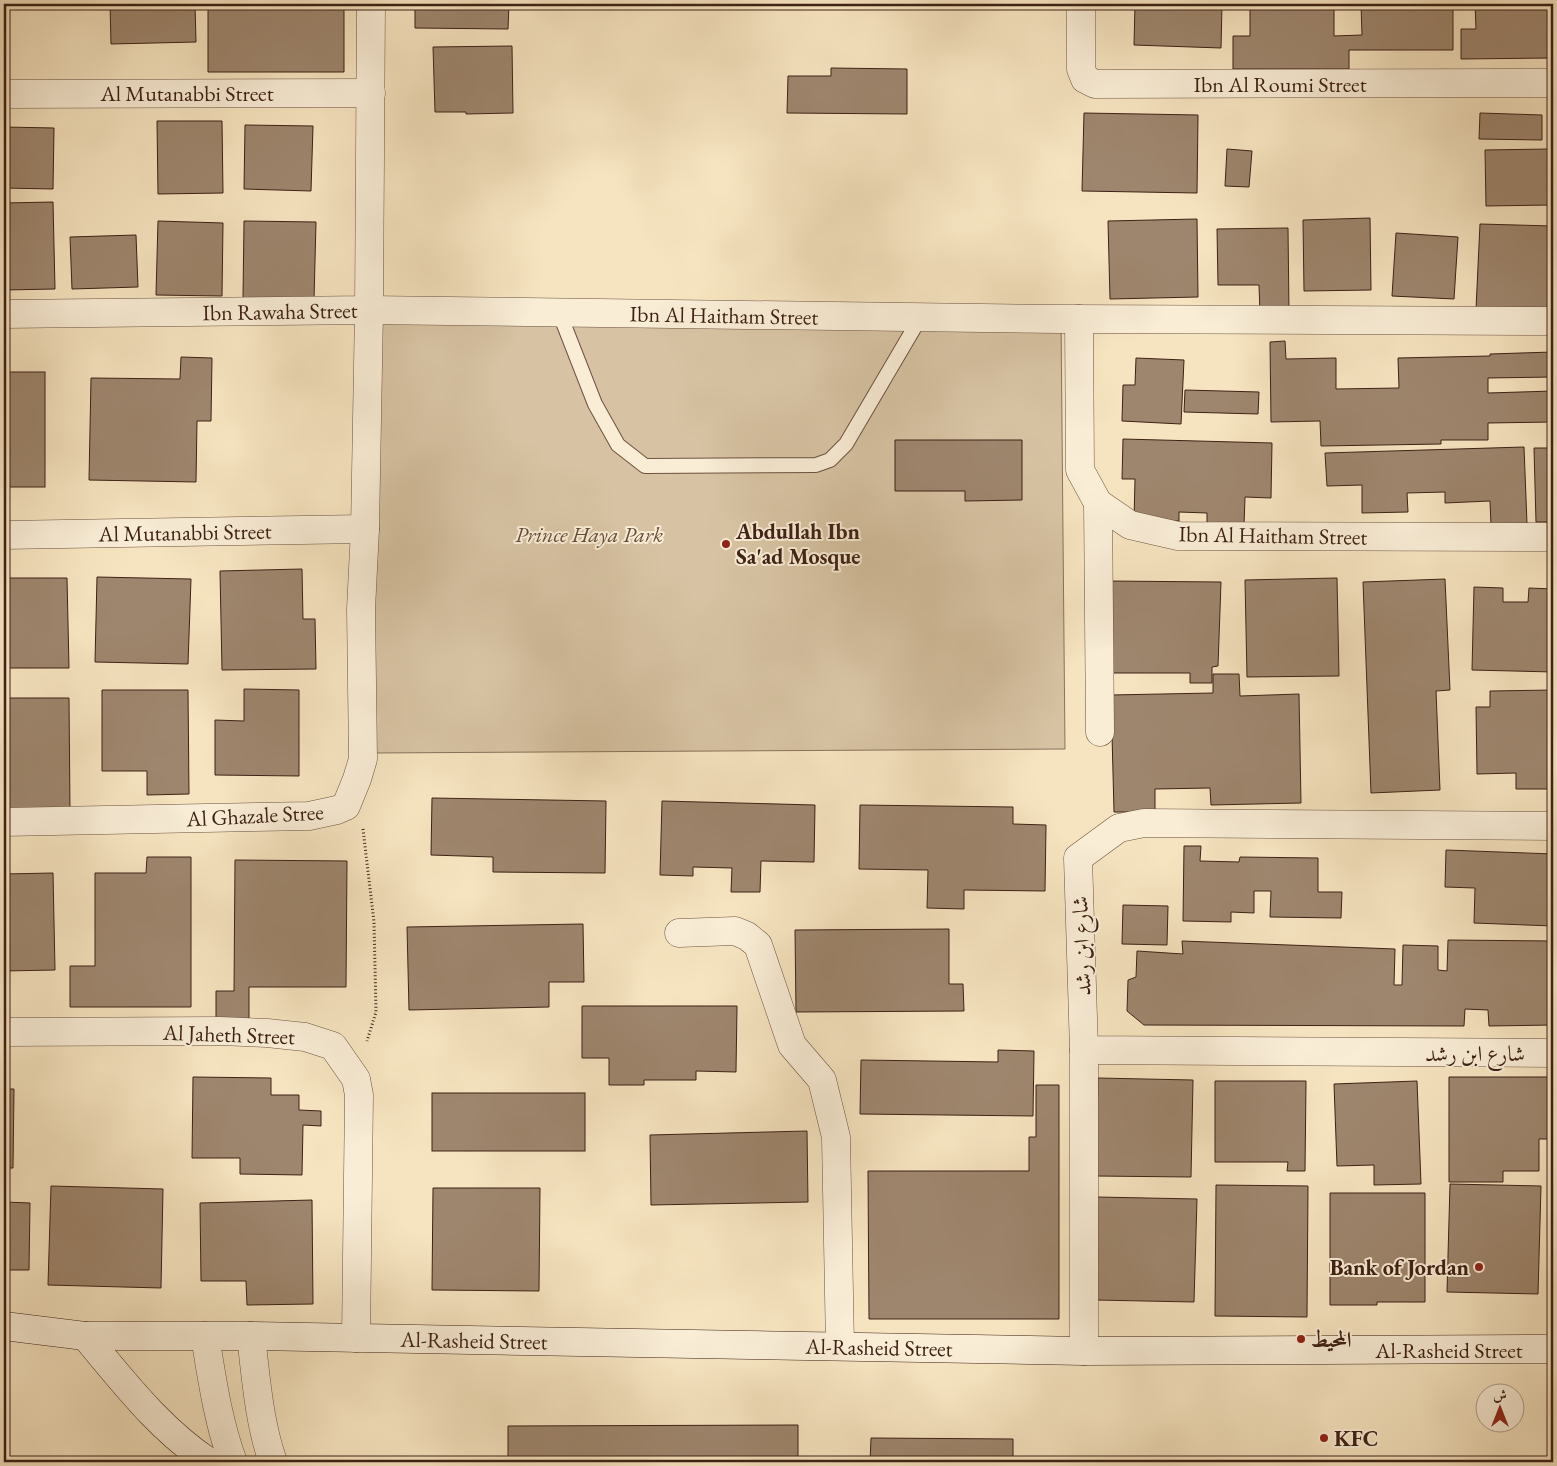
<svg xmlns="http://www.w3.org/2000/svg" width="1557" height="1466" font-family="'EB Garamond',Amiri,serif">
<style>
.green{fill:#d7c3a3;stroke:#8a725c}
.building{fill:#9e866e;stroke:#3e2116}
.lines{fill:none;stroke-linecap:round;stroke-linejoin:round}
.service-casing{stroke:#6c5240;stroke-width:16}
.minor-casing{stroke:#6c5240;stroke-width:29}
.tertiary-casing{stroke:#6c5240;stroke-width:29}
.secondary-casing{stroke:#3e2116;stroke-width:29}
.path{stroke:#3e2116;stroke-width:3;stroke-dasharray:1 2.5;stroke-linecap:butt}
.service{stroke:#f9edd6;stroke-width:14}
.minor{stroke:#f9edd6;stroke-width:28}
.tertiary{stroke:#f9edd6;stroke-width:28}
.secondary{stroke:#f9edd6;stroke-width:28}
.poi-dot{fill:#8f2418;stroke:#f9edd6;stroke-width:2}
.labels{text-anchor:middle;stroke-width:4;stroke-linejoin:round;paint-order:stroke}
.street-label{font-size:22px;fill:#3e2116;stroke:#f9edd6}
.poi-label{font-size:22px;font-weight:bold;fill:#3e2116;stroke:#f9edd6;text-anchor:start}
.park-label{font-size:22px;font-style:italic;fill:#644a39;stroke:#f9edd6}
</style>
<rect width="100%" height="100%" fill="#f6e4c0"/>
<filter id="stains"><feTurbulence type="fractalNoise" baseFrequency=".004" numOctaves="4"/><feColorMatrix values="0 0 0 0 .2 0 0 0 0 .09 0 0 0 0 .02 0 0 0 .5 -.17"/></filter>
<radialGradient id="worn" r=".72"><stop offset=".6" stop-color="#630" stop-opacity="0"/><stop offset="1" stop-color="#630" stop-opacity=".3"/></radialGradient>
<!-- green -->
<path class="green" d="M370 317 1061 319 1065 749 373 753Z"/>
<!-- building -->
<g class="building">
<path d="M110 4H195L196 42 111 44Z"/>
<path d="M224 4H344V72H208V9H224Z"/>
<path d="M415 4H509L508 29 415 28Z"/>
<path d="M1135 4H1222L1221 48 1134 45Z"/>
<path d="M1250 4H1334V36L1362 35 1361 4H1453V50H1349V69H1233V36H1250Z"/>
<path d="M1475 4H1553V58L1461 59V29H1476Z"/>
<path d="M512 46 513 113 466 114V112H435L433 47Z"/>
<path d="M831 68 907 69V114L787 113 788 76H831Z"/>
<path d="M1084 113 1198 115 1197 193 1082 191Z"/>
<path d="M1480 113 1542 115V140L1479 139Z"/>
<path d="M157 121H222L223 193 158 194Z"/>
<path d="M245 125 313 126 311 191 244 189Z"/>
<path d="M4 127 54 128 53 189 4 188Z"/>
<path d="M1227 149 1252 151 1249 187 1225 186Z"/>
<path d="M1549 149 1550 205 1486 206 1485 150Z"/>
<path d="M53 202 55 289 4 290V203Z"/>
<path d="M1370 218 1371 290 1304 291 1303 220Z"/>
<path d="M1197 219 1198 297 1110 299 1108 221Z"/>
<path d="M158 221 223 223 222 296 156 295Z"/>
<path d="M244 221 316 222 314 300 243 298Z"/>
<path d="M1480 224 1552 226 1549 311 1476 309Z"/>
<path d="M1288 228 1289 312 1260 313 1259 285H1218L1217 229Z"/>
<path d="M1396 233 1458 237 1454 299 1392 296Z"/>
<path d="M136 235 138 287 72 289 70 237Z"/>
<path d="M1285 341 1286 359 1336 358V389L1399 388 1398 358 1490 356V354L1553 352V377L1488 378V393L1553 391V422L1488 423V440H1441V444L1321 446 1320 421 1271 422 1270 342Z"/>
<path d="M181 357 212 358 211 421H197L196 482 89 480 91 378 180 379Z"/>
<path d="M1136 358 1184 360 1181 424 1122 421 1123 385H1135Z"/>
<rect x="4" y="372" width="41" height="115"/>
<path d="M1185 390 1259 392 1258 414 1184 412Z"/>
<path d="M1123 439 1272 443 1271 498 1245 497 1244 526 1207 525V513L1179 512V521L1134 520 1135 479H1122Z"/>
<path d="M895 440H1022V500L965 501V491H895Z"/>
<path d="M1524 447 1527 524 1491 525 1490 501 1445 503V492L1407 493 1408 512 1362 513V485L1327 486 1325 453Z"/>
<path d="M1534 448H1553V522H1536Z"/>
<path d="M302 569 303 619H315L316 669 222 670 220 571Z"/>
<path d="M97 577 191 579 188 664 95 662Z"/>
<path d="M4 578H67L69 668H4Z"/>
<path d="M1337 578 1339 676 1247 677 1245 580Z"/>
<path d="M1445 579 1450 690 1436 691 1440 790 1371 793 1363 582Z"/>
<path d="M1107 581 1221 582 1218 666 1212 667V683H1190V673H1107Z"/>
<path d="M1474 587 1503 588V602H1528L1529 588 1553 589V672L1472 670Z"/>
<path d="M1213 674H1239L1240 696 1299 694 1301 803 1211 805 1210 788 1155 789V812H1114L1111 695 1213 693Z"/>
<path d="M244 689 299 690V776L215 775V720L244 721Z"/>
<path d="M102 690H188L189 794 147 795V771H102Z"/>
<path d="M1553 690V789H1516V773L1477 774 1476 707H1490V691Z"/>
<path d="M4 698H69L70 812H4Z"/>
<path d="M432 798 606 801 605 873 493 872V857L431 855Z"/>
<path d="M662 801 815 805 814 862 761 861 760 892H731L732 868 693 867V876L660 875Z"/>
<path d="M860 805 1013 807V824L1046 825 1045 891 964 890V909L927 908 928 870 859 869Z"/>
<path d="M1184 846H1201L1200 861 1239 862 1240 857 1318 858V892H1342L1341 918 1270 917 1271 891H1254V913L1231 912V922L1183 921Z"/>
<path d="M1446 850 1553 854V926L1474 923 1475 888 1445 887Z"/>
<path d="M147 857H191V1007H70V966H95V873H146Z"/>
<path d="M235 860 347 861 346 987H249V1020H216V991H234Z"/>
<path d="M53 873 55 970 4 971V874Z"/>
<path d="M1123 905 1168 906 1167 945 1122 944Z"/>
<path d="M583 924 584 982H549V1007L409 1010 407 927Z"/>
<path d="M949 929V984H963L964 1011 796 1012 795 930Z"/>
<path d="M1448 940 1553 941V1025L1489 1026 1488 1010 1465 1009 1464 1026 1144 1025 1127 1011 1128 980 1136 977 1137 951 1183 954 1182 941 1395 949 1394 985H1402L1403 945 1438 946V970L1447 971Z"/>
<path d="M582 1006H737L736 1072 696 1071V1080H644V1085H609V1058H582Z"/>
<path d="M998 1050 1034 1051 1033 1116 860 1114 861 1060 998 1062Z"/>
<path d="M193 1077 271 1078V1095H299V1110L321 1111V1126L303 1125 302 1175 240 1174V1158H192Z"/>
<path d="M1449 1077H1550V1139H1539V1171H1503V1182H1449Z"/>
<path d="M1098 1078 1193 1080 1191 1177 1096 1176Z"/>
<path d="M1215 1081H1306L1305 1171H1287L1288 1162H1215Z"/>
<path d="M1417 1081 1421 1184 1374 1185V1165L1337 1166 1334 1084Z"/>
<path d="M1036 1085H1059V1319H869L868 1171H1029V1137H1036Z"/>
<path d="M4 1089H14L13 1168H4Z"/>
<rect x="432" y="1093" width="153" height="58"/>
<path d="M807 1131 808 1202 651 1205 650 1135Z"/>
<path d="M1450 1184 1541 1186 1538 1294 1447 1292Z"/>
<path d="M1216 1185 1308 1186 1307 1317 1215 1316Z"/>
<path d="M51 1186 163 1189 161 1288 48 1285Z"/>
<path d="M433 1188H540L539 1291 432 1290Z"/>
<path d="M1330 1193H1425V1302H1377V1305H1330Z"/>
<path d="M1097 1197 1197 1199 1194 1302 1095 1300Z"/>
<path d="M312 1200 313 1304 247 1305 246 1281H201L200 1203Z"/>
<path d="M4 1202 30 1203 29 1270H4Z"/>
<path d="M798 1425V1462H508V1426Z"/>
<path d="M871 1438 1013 1439V1462H870Z"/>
</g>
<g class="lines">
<defs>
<path id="service" d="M559 312 595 404 618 445 645 466 816 465 830 460 846 444 920 318"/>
<g id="minor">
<path d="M1081 4V69L1085 79 1095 84 1553 83"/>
<path d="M4 94 371 93"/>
<path d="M4 314 369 310 371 4"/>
<path d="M1079 319 1080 470 1098 503 1130 525 1178 536 1553 537"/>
<path d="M1098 503 1100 732"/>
<path d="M4 535 365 529"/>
<path d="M4 822 309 816 337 810 346 806 357 779 363 759 361 609 365 529 369 310 1061 319 1553 321"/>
<path d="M1553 826 1144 823 1119 828 1078 858 1084 1050 1553 1053"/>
<path d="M679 933 735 931 747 936 758 945 792 1045 822 1080 836 1137 840 1346"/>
<path d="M4 1032 220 1031 267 1033 305 1037 333 1046 356 1079 359 1095 356 1338"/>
<path d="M1084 1351V1050"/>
</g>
<g id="tertiary">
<path d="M205 1336C212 1379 218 1422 233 1462"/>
<path d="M251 1336C256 1378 259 1422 273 1462"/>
</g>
<g id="secondary">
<path d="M4 1326 85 1336H251L1084 1351 1553 1349"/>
<path d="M85 1336C123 1381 159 1429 209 1462"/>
</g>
</defs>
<!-- service casing -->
<use href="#service" class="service-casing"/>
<!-- minor casing -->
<use href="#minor" class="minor-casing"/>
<!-- tertiary casing -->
<use href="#tertiary" class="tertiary-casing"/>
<!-- secondary casing -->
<use href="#secondary" class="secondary-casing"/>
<!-- path -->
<path class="path" d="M363 829 374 922 376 1012 367 1041"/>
<!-- service -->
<use href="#service" class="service"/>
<!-- minor -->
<use href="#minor" class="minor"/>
<!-- tertiary -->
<use href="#tertiary" class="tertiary"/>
<!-- secondary -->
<use href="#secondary" class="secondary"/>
</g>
<!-- markers -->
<g class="poi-dot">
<circle cx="726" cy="544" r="5"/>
<circle cx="1479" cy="1267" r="5"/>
<circle cx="1301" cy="1339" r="5"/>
<circle cx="1324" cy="1438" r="5"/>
</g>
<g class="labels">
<!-- street labels -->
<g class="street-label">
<text x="1280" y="92">Ibn Al Roumi Street</text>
<text x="187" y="101">Al Mutanabbi Street</text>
<text transform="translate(280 311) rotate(-1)" y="8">Ibn Rawaha Street</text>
<text transform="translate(724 315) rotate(1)" y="8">Ibn Al Haitham Street</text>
<text transform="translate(185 532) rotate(-1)" y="8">Al Mutanabbi Street</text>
<text transform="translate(1273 535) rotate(1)" y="8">Ibn Al Haitham Street</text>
<text transform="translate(255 815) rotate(-3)" y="8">Al Ghazale Stree</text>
<text transform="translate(1081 946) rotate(-92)" y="8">شارع ابن رشد</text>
<text transform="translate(229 1034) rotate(2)" y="8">Al Jaheth Street</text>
<text x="1475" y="1061">شارع ابن رشد</text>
<text transform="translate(474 1340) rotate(1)" y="8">Al-Rasheid Street</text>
<text transform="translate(879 1347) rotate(1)" y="8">Al-Rasheid Street</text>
<text x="1449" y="1358">Al-Rasheid Street</text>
</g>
<!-- poi labels -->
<g class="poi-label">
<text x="736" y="539">Abdullah Ibn<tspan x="736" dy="25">Sa'ad Mosque</tspan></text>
<text x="1469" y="1275" text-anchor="end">Bank of Jordan</text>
<text x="1311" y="1347">المحيط</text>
<text x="1334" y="1446">KFC</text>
</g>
<!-- park labels -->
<g class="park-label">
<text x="589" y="542">Prince Haya Park</text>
</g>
</g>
<!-- margin -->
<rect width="1557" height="1466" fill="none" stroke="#f6e4c0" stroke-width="20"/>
<rect x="5" y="5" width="1547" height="1456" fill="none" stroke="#3e2116" stroke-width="2.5"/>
<rect x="10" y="10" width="1537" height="1446" fill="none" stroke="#3e2116"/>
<!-- north arrow -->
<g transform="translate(1500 1408)"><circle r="24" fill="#f9edd6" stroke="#ae9b89"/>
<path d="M0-4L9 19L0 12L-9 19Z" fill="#8f2418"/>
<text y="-8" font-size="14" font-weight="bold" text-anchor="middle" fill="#3e2116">ش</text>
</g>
<rect width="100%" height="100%" filter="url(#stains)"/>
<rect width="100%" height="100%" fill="url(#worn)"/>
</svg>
